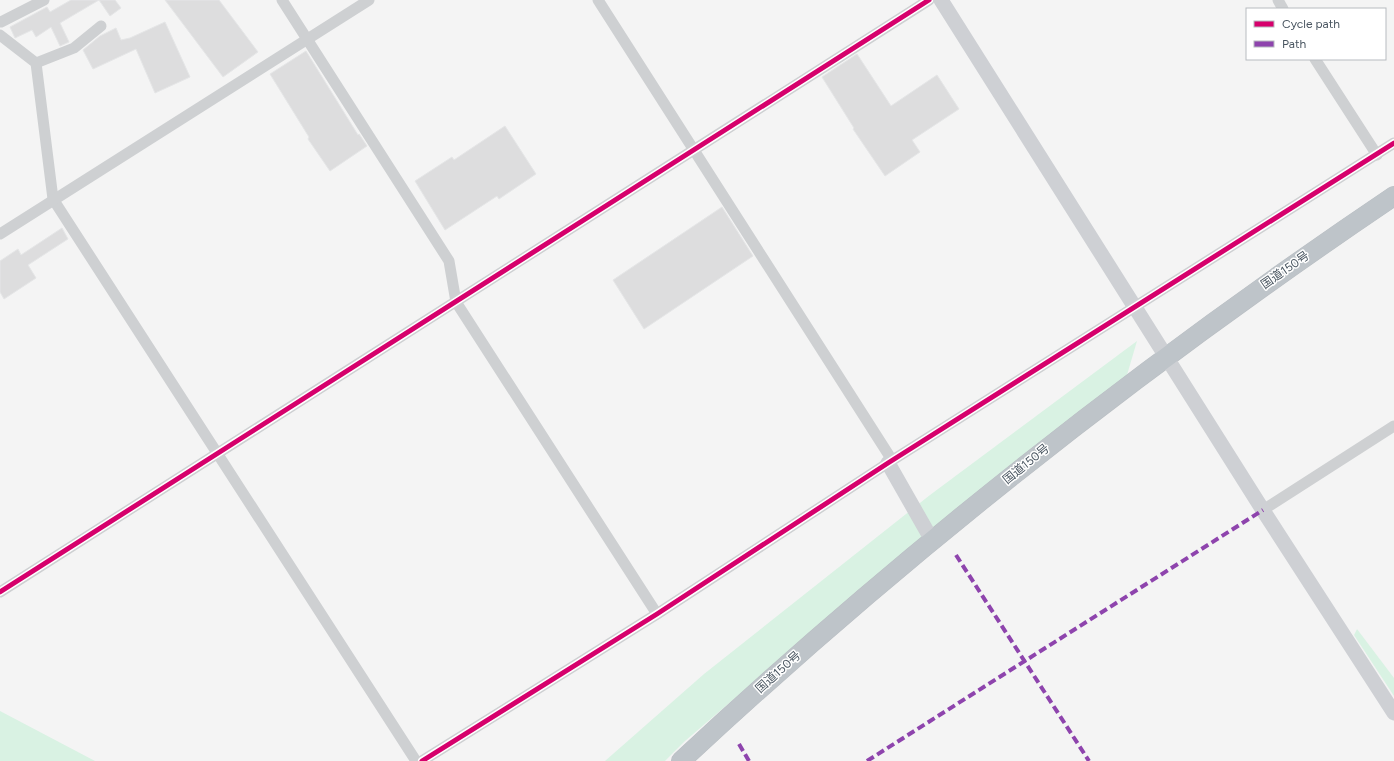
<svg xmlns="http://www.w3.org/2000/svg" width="1394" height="761" font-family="Figtree,'Noto Sans JP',sans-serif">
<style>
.green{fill:#d9f2e3}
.building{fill:#ddddde;stroke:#e5e6e7}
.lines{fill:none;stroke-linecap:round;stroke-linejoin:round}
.highway-casing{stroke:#b9bec3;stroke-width:20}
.street{stroke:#ced0d2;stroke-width:11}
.secondary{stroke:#ced0d4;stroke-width:15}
.highway{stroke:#bec4c9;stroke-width:19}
.quiet{stroke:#8e44ad;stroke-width:4;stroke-dasharray:8 4;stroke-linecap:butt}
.cycleway-casing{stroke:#fff;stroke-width:8}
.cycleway{stroke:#d6006c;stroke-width:5}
.labels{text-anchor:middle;stroke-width:3;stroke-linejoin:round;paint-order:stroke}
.street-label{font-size:12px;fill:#4a5661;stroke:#fff}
</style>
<rect width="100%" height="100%" fill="#f4f4f4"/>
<!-- green -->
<g class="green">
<path d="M1137 341 1127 375 873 580 685 741 665 761H605L704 674 930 495Z"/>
<path d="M1357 629 1394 678V696L1354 635Z"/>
<path d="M0 711 95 761H0Z"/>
</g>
<!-- building -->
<g class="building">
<path d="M71 0H115L121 8 110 16 99 0 60 23 69 42 60 46 51 27 36 37 32 30 15 38 10 27 47 7 50 12Z"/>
<path d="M165 0H219L258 52 223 77Z"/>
<path d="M165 22 190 77 155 93 136 49 93 69 83 50 100 36 116 28 121 40 130 38Z"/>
<path d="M306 51 358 135 359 134 367 146 330 171 308 139 309 137 270 74Z"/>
<path d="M857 54 891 106 937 75 959 109 912 140 920 152 885 176 853 129 854 128 822 77Z"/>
<path d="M505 126 536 174 499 199 497 196 445 230 415 181 452 157 454 160Z"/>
<path d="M722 207 753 256 644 329 613 280Z"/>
<path d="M62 228 68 239 28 265 36 278 4 299 0 292V261L18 249 21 255Z"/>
</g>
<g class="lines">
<defs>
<path id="highway" d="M681 761C903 554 1142 366 1394 196"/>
</defs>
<!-- highway casing -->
<use href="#highway" class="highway-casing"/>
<!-- street -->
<g class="street">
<path d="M282 0 449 261 456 302 657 614"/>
<path d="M598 0 892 460"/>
<path d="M1278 0 1283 9"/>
<path d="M1 22 44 0"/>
<path d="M0 35 36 63 53 199 416 761"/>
<path d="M1315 59 1377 155"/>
<path d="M36 63 74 48 101 26"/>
<path d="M0 234 369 0"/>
<path d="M1263 510 1394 426"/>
<path d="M0 592 929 0"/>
<path d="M422 761 657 614 888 463 1394 143"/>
</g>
<!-- secondary -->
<g class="secondary">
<path d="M941 0 1266 515 1394 713"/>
<path d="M888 463 933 542"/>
</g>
<!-- highway -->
<use href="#highway" class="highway"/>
<!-- quiet -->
<g class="quiet">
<path d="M956 555 1089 761"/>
<path d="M739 744 749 761"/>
<path d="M867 761 1263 510"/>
</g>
<defs>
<g id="cycleway">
<path d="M0 592 929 0"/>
<path d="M422 761 657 614 888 463 1394 143"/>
</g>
</defs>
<!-- cycleway casing -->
<use href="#cycleway" class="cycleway-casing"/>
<!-- cycleway -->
<use href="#cycleway" class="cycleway"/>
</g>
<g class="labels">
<!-- street labels -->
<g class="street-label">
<text transform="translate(1285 270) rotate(-35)" y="4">国道150号</text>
<text transform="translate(1026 464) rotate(-39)" y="4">国道150号</text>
<text transform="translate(778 672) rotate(-42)" y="4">国道150号</text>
</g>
</g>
<!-- legend -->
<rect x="1246" y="8" width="140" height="52" fill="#ffffff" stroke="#b7bbc0"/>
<rect x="1254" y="21" width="20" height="6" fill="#d6006c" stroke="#b7bbc0"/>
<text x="1282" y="28" font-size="12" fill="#4a5661">Cycle path</text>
<rect x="1254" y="41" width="20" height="6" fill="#8e44ad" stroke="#b7bbc0"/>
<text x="1282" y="48" font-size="12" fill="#4a5661">Path</text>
</svg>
